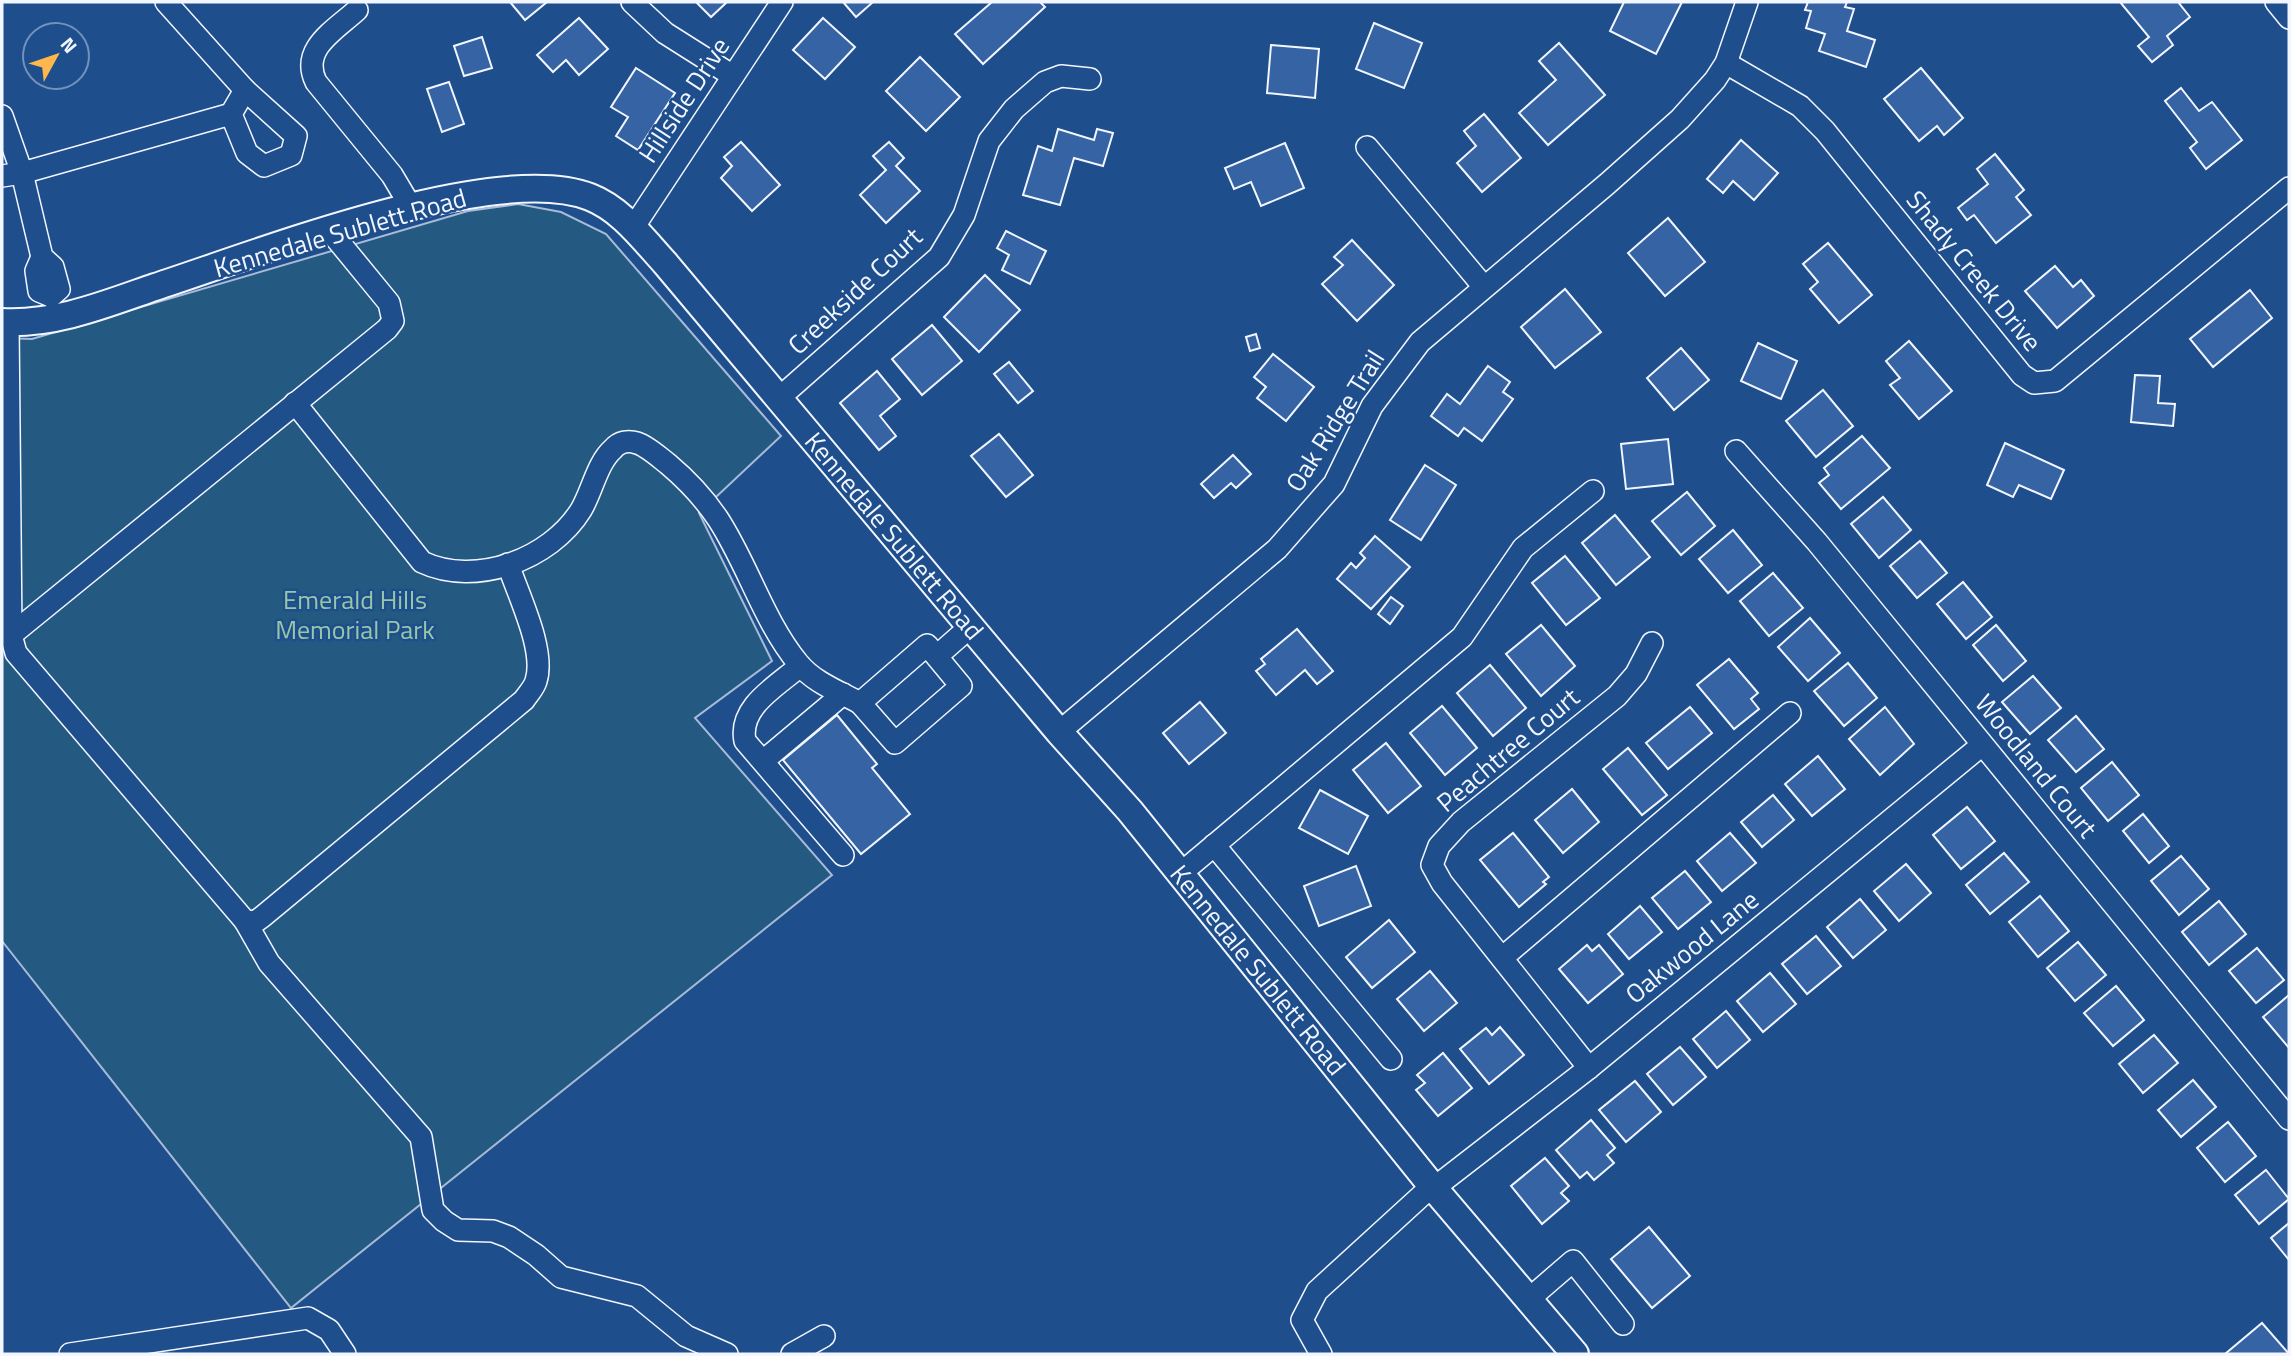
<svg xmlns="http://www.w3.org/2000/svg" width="2291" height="1356" font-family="'Titillium Web',sans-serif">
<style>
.green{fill:#245a82;stroke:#a8bbd7;stroke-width:2}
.building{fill:#3563a3;stroke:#f2f6ff;stroke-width:2}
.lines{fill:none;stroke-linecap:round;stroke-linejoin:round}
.minor-casing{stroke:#f2f6ff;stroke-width:24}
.major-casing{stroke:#f2f6ff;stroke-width:30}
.minor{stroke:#1f4e8c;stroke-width:21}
.major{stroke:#1f4e8c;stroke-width:26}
.labels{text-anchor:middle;stroke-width:5;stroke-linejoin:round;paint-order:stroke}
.street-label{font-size:26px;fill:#f2f6ff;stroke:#1f4e8c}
.park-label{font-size:26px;fill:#97c8a6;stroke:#1f4e8c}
</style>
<rect width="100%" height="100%" fill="#1f4e8c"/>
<!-- green -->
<path class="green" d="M518 204 561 212 606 234 781 436 699 513 772 661 695 718 832 875 291 1308 2 941V338L32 339 468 211Z"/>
<!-- building -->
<g class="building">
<path d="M510 2H547L525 20Z"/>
<path d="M696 2H727L711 17Z"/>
<path d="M843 2H873L856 17Z"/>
<path d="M992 2H1040L1045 7 983 64 955 34Z"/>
<path d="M1624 2H1682L1656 54 1610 31Z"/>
<path d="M1808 2H1847L1845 7 1854 9 1847 31 1875 40 1866 67 1819 51 1825 34 1806 28 1811 11 1805 10Z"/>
<path d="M2120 2H2178L2190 17 2167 36 2173 45 2152 62 2138 46 2149 37Z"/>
<path d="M579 18 608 49 579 75 566 60 553 72 537 55Z"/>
<path d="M823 18 855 47 825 79 793 50Z"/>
<path d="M1374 23 1422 43 1404 88 1356 69Z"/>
<path d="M482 37 492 68 464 76 454 46Z"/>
<path d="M1559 43 1605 95 1548 145 1519 113 1556 80 1539 61Z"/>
<path d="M1271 45 1319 49 1315 98 1267 93Z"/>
<path d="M920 57 960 97 926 131 886 91Z"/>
<path d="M636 68 675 93 638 150 616 136 628 117 611 107Z"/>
<path d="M1921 68 1963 118 1944 135 1937 126 1919 141 1884 99Z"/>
<path d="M449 82 464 124 442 132 427 89Z"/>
<path d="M2181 88 2199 111 2212 102 2242 140 2206 169 2190 148 2197 142 2165 101Z"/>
<path d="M1484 114 1521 158 1482 192 1457 163 1476 146 1464 131Z"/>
<path d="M1058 129 1094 140 1097 129 1113 133 1103 166 1074 158 1060 205 1023 195 1038 146 1052 151Z"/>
<path d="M1741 140 1778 173 1754 200 1733 181 1723 193 1707 179Z"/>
<path d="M741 142 780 185 752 211 721 178 732 166 724 157Z"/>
<path d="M889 142 904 158 896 166 920 191 886 223 860 195 886 170 873 156Z"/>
<path d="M1285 143 1304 188 1261 206 1251 182 1234 189 1225 168Z"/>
<path d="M1995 154 2024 190 2016 197 2031 215 1996 243 1974 215 1967 220 1958 208 1988 184 1977 169Z"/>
<path d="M1668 218 1705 262 1665 296 1628 253Z"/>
<path d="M1006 231 1046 251 1030 284 1002 270 1009 255 997 248Z"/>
<path d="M1352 240 1394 285 1357 321 1322 284 1343 265 1334 257Z"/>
<path d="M1828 243 1872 295 1839 323 1810 289 1818 282 1803 264Z"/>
<path d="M2055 266 2073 287 2081 280 2094 296 2057 328 2025 291Z"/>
<path d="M985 275 1020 310 979 352 944 317Z"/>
<path d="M1565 289 1601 332 1555 368 1521 327Z"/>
<path d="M2250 290 2272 318 2213 367 2190 339Z"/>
<path d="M932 325 962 361 922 395 892 359Z"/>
<path d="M1256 334 1260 348 1250 351 1246 337Z"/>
<path d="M1909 341 1952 391 1919 419 1890 385 1900 378 1886 361Z"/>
<path d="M1758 343 1797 361 1781 399 1741 381Z"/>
<path d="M1681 348 1709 380 1674 410 1647 378Z"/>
<path d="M1273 354 1314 387 1286 421 1257 398 1266 387 1254 377Z"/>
<path d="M1009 362 1033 391 1018 403 994 374Z"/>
<path d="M1488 366 1510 382 1503 392 1513 399 1482 441 1464 428 1458 436 1431 416 1447 394 1460 404Z"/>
<path d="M877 371 900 399 880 416 896 436 879 450 840 403Z"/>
<path d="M2135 375 2160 376 2158 403 2175 404 2173 426 2131 422Z"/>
<path d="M1823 390 1853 426 1816 457 1786 421Z"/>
<path d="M999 434 1033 475 1006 497 971 456Z"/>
<path d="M1862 436 1890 468 1841 509 1819 483 1829 475 1824 468Z"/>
<path d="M1668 439 1673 484 1626 489 1621 444Z"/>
<path d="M2005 443 2064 470 2051 499 2019 485 2013 497 1987 485Z"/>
<path d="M1233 455 1251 474 1236 488 1231 483 1214 498 1201 484Z"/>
<path d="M1425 465 1456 485 1421 540 1390 520Z"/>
<path d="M1687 492 1715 526 1681 555 1652 521Z"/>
<path d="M1883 497 1911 530 1879 558 1851 524Z"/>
<path d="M1615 515 1650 557 1616 585 1582 543Z"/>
<path d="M1733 530 1762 565 1728 593 1699 559Z"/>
<path d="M1375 536 1410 567 1371 609 1337 579 1351 563 1356 568 1365 558 1360 553Z"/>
<path d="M1920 541 1947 573 1917 598 1890 566Z"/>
<path d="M1565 556 1600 598 1566 625 1532 583Z"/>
<path d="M1773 573 1803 608 1769 636 1740 601Z"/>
<path d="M1963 582 1992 617 1966 639 1937 604Z"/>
<path d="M1391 597 1403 606 1390 624 1378 614Z"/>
<path d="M1810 618 1840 653 1808 681 1778 647Z"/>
<path d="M1541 625 1575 666 1541 696 1506 654Z"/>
<path d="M1996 625 2026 661 2003 681 1973 645Z"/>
<path d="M1297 629 1333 671 1317 684 1305 670 1276 695 1256 671 1265 664 1261 659Z"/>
<path d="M1729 659 1758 693 1751 699 1759 709 1734 729 1697 685Z"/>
<path d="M1848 663 1877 698 1844 726 1814 691Z"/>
<path d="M1490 665 1526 708 1493 736 1457 693Z"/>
<path d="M2033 676 2061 708 2030 734 2002 702Z"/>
<path d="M1200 702 1226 733 1189 764 1163 733Z"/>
<path d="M1442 706 1477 748 1445 775 1410 733Z"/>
<path d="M1690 707 1712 733 1668 769 1646 743Z"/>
<path d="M1885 707 1914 744 1880 775 1849 739Z"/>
<path d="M837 715 877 764 872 768 910 814 861 854 783 760Z"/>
<path d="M2076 716 2104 749 2076 772 2048 740Z"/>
<path d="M1386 743 1421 786 1388 813 1353 770Z"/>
<path d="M1628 748 1667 795 1642 815 1603 769Z"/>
<path d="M1818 756 1845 789 1812 816 1785 784Z"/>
<path d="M2112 762 2139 795 2108 821 2081 788Z"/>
<path d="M1572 789 1599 822 1563 853 1535 820Z"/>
<path d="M1320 790 1368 816 1348 854 1299 828Z"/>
<path d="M1773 795 1794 820 1762 847 1741 822Z"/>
<path d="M1967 807 1995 841 1961 869 1933 835Z"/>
<path d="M2143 814 2169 846 2149 863 2123 831Z"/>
<path d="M1513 833 1549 877 1543 882 1546 884 1519 907 1480 860Z"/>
<path d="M1730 833 1756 863 1722 891 1697 861Z"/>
<path d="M2004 853 2029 882 1990 914 1966 885Z"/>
<path d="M2181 856 2209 889 2179 915 2151 881Z"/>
<path d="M1906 864 1931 893 1899 921 1874 891Z"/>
<path d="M1356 866 1371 906 1319 926 1304 886Z"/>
<path d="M1685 871 1711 902 1678 929 1652 898Z"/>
<path d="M2040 896 2069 931 2038 957 2009 922Z"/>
<path d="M1860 899 1886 930 1853 958 1827 927Z"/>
<path d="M2219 901 2246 934 2209 965 2182 932Z"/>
<path d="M1640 906 1662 932 1629 959 1608 934Z"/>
<path d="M1389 920 1415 952 1372 988 1346 957Z"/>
<path d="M1816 936 1841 966 1807 994 1782 964Z"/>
<path d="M2078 942 2106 975 2075 1001 2047 968Z"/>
<path d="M1587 945 1592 951 1599 945 1623 974 1588 1003 1559 969Z"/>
<path d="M2257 948 2284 980 2256 1003 2229 971Z"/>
<path d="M1430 971 1457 1003 1424 1031 1397 999Z"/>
<path d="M1770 973 1796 1004 1763 1032 1737 1001Z"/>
<path d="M2116 986 2144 1020 2113 1046 2084 1013Z"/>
<path d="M2289 995V1048L2263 1017Z"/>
<path d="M1726 1011 1750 1040 1717 1068 1693 1039Z"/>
<path d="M1500 1027 1524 1055 1489 1084 1460 1049 1486 1028 1492 1035Z"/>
<path d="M2154 1035 2178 1063 2143 1093 2119 1064Z"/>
<path d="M1680 1047 1706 1077 1673 1105 1647 1074Z"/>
<path d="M1443 1053 1472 1088 1438 1116 1416 1090 1425 1083 1417 1075Z"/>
<path d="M2193 1080 2216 1107 2181 1137 2158 1110Z"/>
<path d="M1635 1081 1661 1112 1626 1142 1599 1110Z"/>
<path d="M1591 1120 1615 1148 1607 1155 1614 1163 1594 1180 1587 1172 1580 1178 1556 1150Z"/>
<path d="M2228 1122 2256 1156 2225 1182 2197 1148Z"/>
<path d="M1545 1158 1569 1186 1561 1193 1569 1201 1542 1224 1511 1186Z"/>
<path d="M2266 1170 2289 1199 2259 1224 2235 1195Z"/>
<path d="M2289 1223V1260L2271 1238Z"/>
<path d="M1649 1227 1690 1276 1652 1308 1611 1259Z"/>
<path d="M2262 1323 2289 1354H2225Z"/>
</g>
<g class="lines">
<defs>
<g id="minor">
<path d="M166 2 245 90"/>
<path d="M632 2 665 33 733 76"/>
<path d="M2276 2 2289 18"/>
<path d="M357 10C334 31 300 49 316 82L392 175 411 207"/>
<path d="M1726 63 1800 106 1825 131 2022 375 2034 383 2055 381 2289 188"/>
<path d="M2 116 22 173 231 114 245 90 296 136 291 155 264 166 247 153 231 114"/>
<path d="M1367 147 1484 287"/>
<path d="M2 176 22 173 42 257 53 267 59 289 51 296"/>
<path d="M633 228 782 2"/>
<path d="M42 257 36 271 39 291 51 296"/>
<path d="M8 323 11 635 16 653 245 921 255 922 262 917 524 700C528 694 534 688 536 681 546 650 518 595 508 564"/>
<path d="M778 399 939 257 964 215 989 141 1014 109 1045 82 1061 76 1090 79"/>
<path d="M295 403 422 562C475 587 550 560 581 510 592 492 597 463 613 449 619 442 628 440 637 443 647 446 659 457 668 464 687 480 704 498 718 519 748 565 763 620 798 663 813 682 840 692 860 703"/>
<path d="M1736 451 1817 542 2289 1119"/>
<path d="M11 635 387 329 393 321 389 303 330 231"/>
<path d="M927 645 961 686 895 743 860 703Z"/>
<path d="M937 656 970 627"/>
<path d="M800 666C777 686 738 707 745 741L843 855"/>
<path d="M1059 732 1277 549 1334 484 1372 406 1420 342 1607 184 1680 119 1715 80 1726 63 1747 2"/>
<path d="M763 761 843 694"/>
<path d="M1214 845 1391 1059"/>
<path d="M1180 874 1462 637 1523 548 1593 491"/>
<path d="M245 921 269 963 421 1137 433 1210 444 1221 458 1230 493 1231 509 1237 536 1255 561 1277 637 1296 686 1336 727 1354"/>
<path d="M1502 958 1790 713"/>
<path d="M1589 1068 1442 883 1432 865 1439 846 1461 822 1617 696 1636 674 1652 643"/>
<path d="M1434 1188 1589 1068 1982 745"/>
<path d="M1529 1299 1573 1261 1623 1324"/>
<path d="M70 1354 308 1318 329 1330 345 1354"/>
<path d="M792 1354 824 1336"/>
<path d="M1321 1354 1302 1320 1317 1291 1432 1186"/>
</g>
<path id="major" d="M2 322C55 325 106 304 155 287 254 255 496 160 590 197 621 209 643 239 665 263L1059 732 1130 811 1432 1186 1575 1354"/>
</defs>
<!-- minor casing -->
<use href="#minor" class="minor-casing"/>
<!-- major casing -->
<use href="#major" class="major-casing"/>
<!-- minor -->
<use href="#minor" class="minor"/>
<!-- major -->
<use href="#major" class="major"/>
</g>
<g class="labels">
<!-- street labels -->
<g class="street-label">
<text transform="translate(684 100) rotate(-57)" y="9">Hillside Drive</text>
<text transform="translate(340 233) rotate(-16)" y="9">Kennedale Sublett Road</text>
<text transform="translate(1974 271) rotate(51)" y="9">Shady Creek Drive</text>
<text transform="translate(855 291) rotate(-43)" y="9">Creekside Court</text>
<text transform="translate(1335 421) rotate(-58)" y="9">Oak Ridge Trail</text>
<text transform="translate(894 536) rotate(50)" y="9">Kennedale Sublett Road</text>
<text transform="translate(1508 750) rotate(-40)" y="9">Peachtree Court</text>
<text transform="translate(2036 766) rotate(51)" y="9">Woodland Court</text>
<text transform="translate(1692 947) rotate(-39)" y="9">Oakwood Lane</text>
<text transform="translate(1258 970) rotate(51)" y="9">Kennedale Sublett Road</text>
</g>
<!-- park labels -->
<g class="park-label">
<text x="355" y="609">Emerald Hills<tspan x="355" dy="30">Memorial Park</tspan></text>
</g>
</g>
<!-- border -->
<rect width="2291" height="1356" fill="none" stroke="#f2f6ff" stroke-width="7"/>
<!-- north arrow -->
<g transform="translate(56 56) rotate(50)"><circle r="33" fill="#1f4e8c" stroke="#7391ba" stroke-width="2"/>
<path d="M0-5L12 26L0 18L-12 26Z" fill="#ffb74d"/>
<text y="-10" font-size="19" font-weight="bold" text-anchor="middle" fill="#f2f6ff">N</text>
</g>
</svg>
